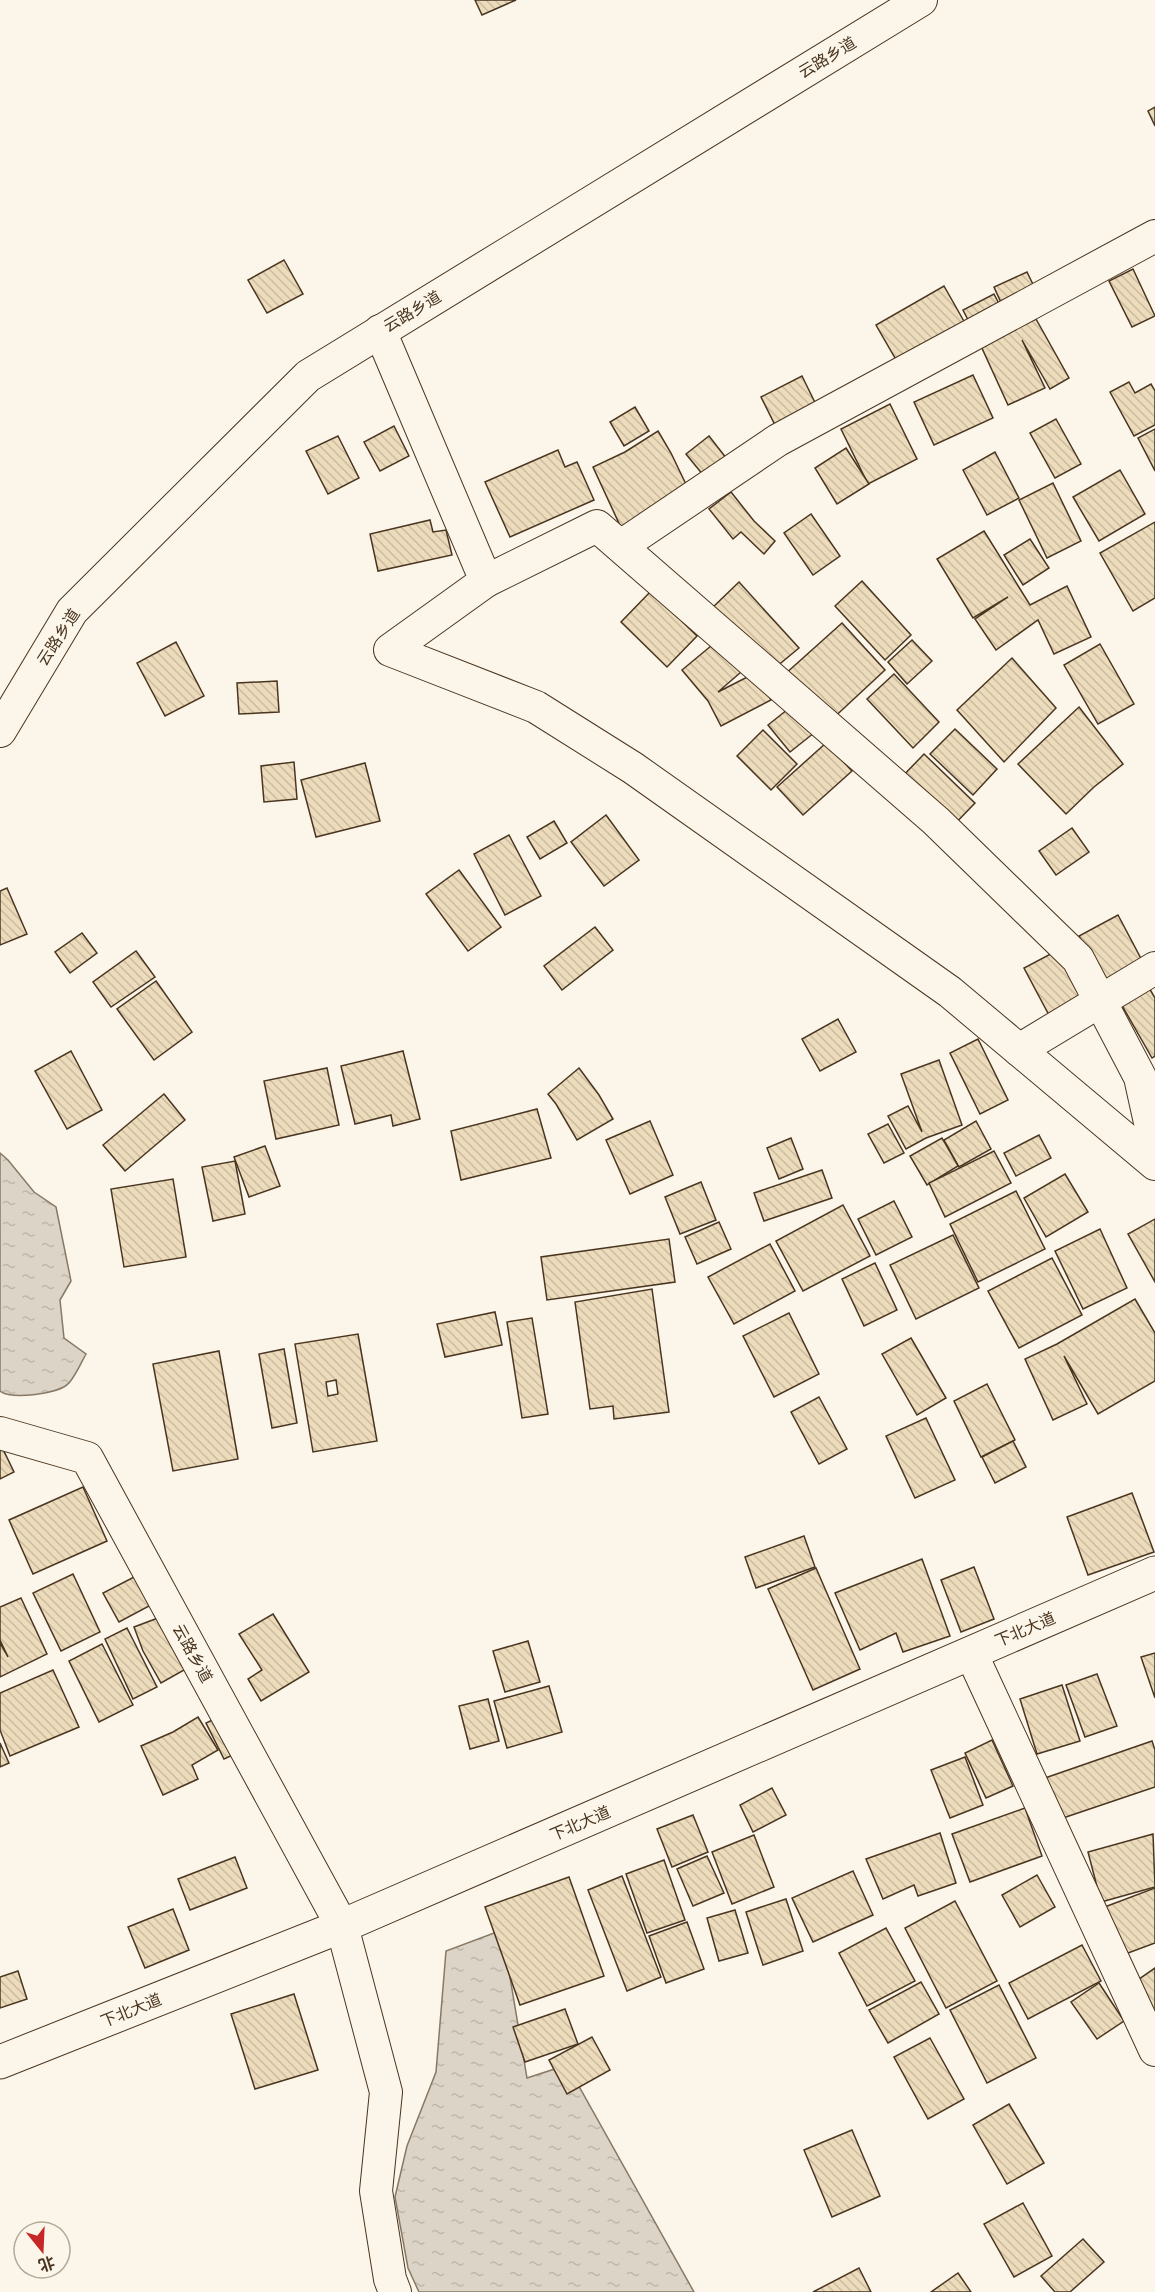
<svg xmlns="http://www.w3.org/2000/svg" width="1155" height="2292" font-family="'IBM Plex Serif','Noto Sans SC',serif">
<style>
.water{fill:url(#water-ripples);stroke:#887966;stroke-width:1.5}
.building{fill:url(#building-back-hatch);stroke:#4a3520;stroke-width:1.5;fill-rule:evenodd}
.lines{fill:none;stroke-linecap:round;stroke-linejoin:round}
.street-casing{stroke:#4a3520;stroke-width:34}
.secondary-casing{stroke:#4a3520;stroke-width:35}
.street{stroke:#fbf6e9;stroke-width:32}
.secondary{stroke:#fbf6e9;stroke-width:33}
.labels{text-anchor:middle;stroke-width:4.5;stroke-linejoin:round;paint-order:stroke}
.street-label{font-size:16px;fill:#4a3520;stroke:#fbf6e9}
</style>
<defs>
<pattern id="water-ripples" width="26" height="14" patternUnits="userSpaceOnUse" patternTransform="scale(1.5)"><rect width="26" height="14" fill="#dcd4c6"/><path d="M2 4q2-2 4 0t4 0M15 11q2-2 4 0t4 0" fill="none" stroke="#beb7aa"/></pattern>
<pattern id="building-back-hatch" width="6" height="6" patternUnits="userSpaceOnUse" patternTransform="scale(1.5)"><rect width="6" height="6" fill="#ecdcbc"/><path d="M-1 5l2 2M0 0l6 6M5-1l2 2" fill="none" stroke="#ccbda1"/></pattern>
</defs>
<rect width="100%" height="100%" fill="#fbf6e9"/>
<!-- water -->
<g class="water">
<path d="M0 1153 8 1160 34 1192 56 1207 71 1281 60 1300 64 1338 86 1354C81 1363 76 1375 69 1383 59 1394 12 1400 0 1391Z"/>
<path d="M502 1930 527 2078 567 2065 694 2292H419L408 2268 395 2197 407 2146 436 2072 446 1951Z"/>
</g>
<!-- building -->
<g class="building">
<path d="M475 0H516L482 15Z"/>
<path d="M1155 107V126L1148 111Z"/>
<path d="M284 260 303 294 267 313 248 280Z"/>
<path d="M1133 269 1155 316 1132 327 1109 281Z"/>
<path d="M1027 272 1043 305 1009 320 994 287Z"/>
<path d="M944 286 974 339 906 377 876 325Z"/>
<path d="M994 294 1011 327 980 343 963 310Z"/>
<path d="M1036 319 1069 378 1050 389 1022 340 1045 388 1008 405 981 346Z"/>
<path d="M973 375 993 418 934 445 914 402Z"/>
<path d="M802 376 824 421 783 441 761 397Z"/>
<path d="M1129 382 1135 393 1151 384 1155 391V425L1134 436 1110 392Z"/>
<path d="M890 404 917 459 868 484 841 429Z"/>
<path d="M635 407 649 431 624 446 610 422Z"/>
<path d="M1056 419 1081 464 1055 478 1030 433Z"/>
<path d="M394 426 409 456 380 471 364 442Z"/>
<path d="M1155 429V471L1138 438Z"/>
<path d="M658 431 671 453 693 499 623 532 593 467 625 452Z"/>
<path d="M338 436 359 478 328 494 306 451Z"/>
<path d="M709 436 730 463 708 481 686 454Z"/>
<path d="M846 448 869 484 837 504 815 468Z"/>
<path d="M558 450 565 467 577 462 594 500 510 537 485 482Z"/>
<path d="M995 452 1019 498 987 515 963 470Z"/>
<path d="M1120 470 1145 514 1099 541 1073 497Z"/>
<path d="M1053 483 1081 541 1047 558 1019 500Z"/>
<path d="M731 492 754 521 775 541 764 554 741 532 733 539 709 509Z"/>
<path d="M811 514 840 556 813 575 784 533Z"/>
<path d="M430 520 433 532 446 530 452 555 378 571 370 534Z"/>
<path d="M1155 522V598L1133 611 1100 553Z"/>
<path d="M984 531 1030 605 1067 586 1091 637 1054 654 1038 620 996 650 975 619 1008 597 973 618 937 559Z"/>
<path d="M1030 539 1049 568 1023 585 1004 555Z"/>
<path d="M862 581 911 635 885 660 835 606Z"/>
<path d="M739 582 799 648 770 672 711 609Z"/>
<path d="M651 591 697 636 667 667 621 622Z"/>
<path d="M842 623 885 670 828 723 784 675Z"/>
<path d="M723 636 748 666 718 692 757 672 771 700 721 726 708 701 682 670Z"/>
<path d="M912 640 932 661 907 684 888 662Z"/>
<path d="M176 642 204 696 165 716 137 663Z"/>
<path d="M1100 644 1134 704 1098 724 1064 665Z"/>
<path d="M1012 658 1056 708 1004 762 957 710Z"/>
<path d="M894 674 939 722 913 748 867 699Z"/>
<path d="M277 681 279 712 239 714 237 683Z"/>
<path d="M797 702 819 729 790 752 768 725Z"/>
<path d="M1079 707 1123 764 1094 787 1066 814 1018 764Z"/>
<path d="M955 729 997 769 973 795 930 754Z"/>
<path d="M763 730 797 764 771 790 737 756Z"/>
<path d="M826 743 852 771 803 815 777 787Z"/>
<path d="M924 754 975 803 949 830 898 781Z"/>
<path d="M294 762 297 799 264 802 261 766Z"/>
<path d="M365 763 380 821 316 837 301 780Z"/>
<path d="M606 815 639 860 604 886 571 842Z"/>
<path d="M554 821 567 843 540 859 527 837Z"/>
<path d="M1072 828 1089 852 1056 875 1039 851Z"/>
<path d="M509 835 541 896 505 915 474 854Z"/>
<path d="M459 870 501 927 468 951 426 894Z"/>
<path d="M7 888 27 934 0 945V891Z"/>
<path d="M1118 915 1146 968 1107 989 1079 936Z"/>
<path d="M595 927 613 950 562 990 544 966Z"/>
<path d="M82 933 97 953 70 973 55 952Z"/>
<path d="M1060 949 1086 998 1050 1017 1024 968Z"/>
<path d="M136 951 155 977 111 1007 93 982Z"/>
<path d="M156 981 192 1032 154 1060 117 1009Z"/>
<path d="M1148 986 1155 998V1056L1152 1058 1120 1002Z"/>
<path d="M838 1019 856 1052 820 1071 802 1039Z"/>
<path d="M978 1039 1008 1100 980 1114 950 1053Z"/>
<path d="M71 1051 102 1110 67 1129 35 1071Z"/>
<path d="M403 1051 420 1119 393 1126 391 1115 355 1124 341 1066Z"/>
<path d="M939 1060 962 1125 926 1138 906 1149 888 1116 908 1106 922 1132 901 1074Z"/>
<path d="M327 1068 339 1125 276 1139 264 1081Z"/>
<path d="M579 1068 599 1095 613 1119 577 1140 556 1104 548 1094Z"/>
<path d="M164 1094 185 1120 125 1171 103 1145Z"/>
<path d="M537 1109 551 1158 461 1180 451 1131Z"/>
<path d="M650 1121 673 1175 630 1194 606 1140Z"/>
<path d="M976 1121 991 1149 959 1167 944 1140Z"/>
<path d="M888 1124 904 1153 884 1163 868 1134Z"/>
<path d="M1039 1135 1051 1158 1016 1176 1004 1153Z"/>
<path d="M791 1138 803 1169 779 1179 767 1148Z"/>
<path d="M942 1138 958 1166 927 1185 910 1156Z"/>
<path d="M265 1146 280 1186 249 1197 234 1157Z"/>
<path d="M994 1151 1011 1183 945 1217 929 1183Z"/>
<path d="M235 1161 245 1214 213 1221 202 1167Z"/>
<path d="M822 1170 832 1198 764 1221 754 1193Z"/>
<path d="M1065 1174 1088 1212 1046 1237 1024 1198Z"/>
<path d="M173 1179 186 1257 124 1267 111 1189Z"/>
<path d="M701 1182 716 1220 680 1234 665 1197Z"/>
<path d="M1016 1191 1045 1249 978 1282 950 1224Z"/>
<path d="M894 1201 912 1237 876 1255 858 1219Z"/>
<path d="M843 1205 870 1256 803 1291 776 1241Z"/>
<path d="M1155 1219V1282L1128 1234Z"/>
<path d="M719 1222 731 1249 697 1264 685 1237Z"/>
<path d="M1100 1229 1127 1288 1083 1309 1055 1251Z"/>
<path d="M953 1235 979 1288 916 1319 890 1265Z"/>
<path d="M669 1239 675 1282 547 1300 541 1257Z"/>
<path d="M770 1244 795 1291 734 1324 708 1277Z"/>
<path d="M1052 1258 1082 1315 1019 1348 988 1291Z"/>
<path d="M875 1263 897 1310 864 1326 842 1279Z"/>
<path d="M652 1289 669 1412 614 1419 613 1406 590 1409 575 1302Z"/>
<path d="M1135 1299 1155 1333V1381L1098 1414 1064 1356 1087 1404 1053 1420 1025 1359 1057 1344Z"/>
<path d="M495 1312 502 1345 445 1357 437 1324Z"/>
<path d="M789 1313 819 1374 774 1397 743 1336Z"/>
<path d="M532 1318 548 1414 522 1418 507 1322Z"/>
<path d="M358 1334 377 1441 313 1452 295 1344ZM336 1380 338 1394 328 1396 326 1382Z"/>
<path d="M911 1338 946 1398 917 1415 882 1354Z"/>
<path d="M284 1349 297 1423 272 1428 259 1354Z"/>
<path d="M219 1351 238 1459 173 1471 153 1364Z"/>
<path d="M987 1384 1015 1440 981 1457 954 1401Z"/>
<path d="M819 1397 847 1449 819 1464 791 1412Z"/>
<path d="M926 1418 955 1480 915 1498 886 1436Z"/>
<path d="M1013 1441 1026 1467 995 1483 982 1457Z"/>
<path d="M0 1443 14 1472 0 1479Z"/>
<path d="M83 1487 107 1541 33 1574 9 1520Z"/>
<path d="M1132 1493 1154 1552 1088 1575 1067 1517Z"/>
<path d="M804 1536 815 1567 756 1588 745 1557Z"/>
<path d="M922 1559 950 1636 903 1652 896 1633 860 1650 835 1593Z"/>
<path d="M974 1567 994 1619 961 1632 941 1580Z"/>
<path d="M816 1568 860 1669 813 1690 768 1589Z"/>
<path d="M73 1574 100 1632 61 1651 33 1593Z"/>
<path d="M136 1576 151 1605 119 1622 103 1593Z"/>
<path d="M21 1598 47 1654 0 1677V1643L8 1657 0 1640V1607Z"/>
<path d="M273 1614 309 1672 261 1701 248 1679 262 1670 239 1634Z"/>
<path d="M166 1615 193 1665 161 1683 143 1651 134 1627Z"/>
<path d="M127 1628 157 1687 133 1699 105 1639Z"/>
<path d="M528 1641 540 1682 505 1692 493 1651Z"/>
<path d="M102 1644 133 1705 99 1722 69 1661Z"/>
<path d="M1155 1653V1698L1141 1657Z"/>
<path d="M53 1670 79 1727 10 1756 0 1730V1693Z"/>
<path d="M1097 1674 1117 1726 1085 1737 1066 1685Z"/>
<path d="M1062 1685 1080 1741 1037 1754 1020 1699Z"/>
<path d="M549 1686 562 1732 507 1748 494 1701Z"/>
<path d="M488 1699 499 1741 470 1749 459 1706Z"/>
<path d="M239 1707 257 1744 224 1759 206 1723Z"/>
<path d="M198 1717 218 1750 192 1765 198 1779 163 1795 141 1746 173 1732Z"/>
<path d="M992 1740 1013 1786 986 1798 965 1753Z"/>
<path d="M1152 1741 1155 1750V1787L1060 1819 1045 1778Z"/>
<path d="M0 1743 9 1763 0 1767Z"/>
<path d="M965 1757 983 1805 950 1818 931 1770Z"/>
<path d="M772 1788 786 1815 753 1832 740 1805Z"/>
<path d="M1025 1808 1042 1856 970 1882 952 1834Z"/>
<path d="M693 1815 708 1852 672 1867 657 1829Z"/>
<path d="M940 1833 956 1883 918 1896 914 1885 883 1899 866 1859Z"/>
<path d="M1153 1834 1155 1887 1101 1902 1088 1852Z"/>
<path d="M754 1835 774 1887 732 1904 712 1852Z"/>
<path d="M707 1856 724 1893 693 1906 677 1869Z"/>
<path d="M235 1857 247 1888 190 1910 178 1879Z"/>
<path d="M664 1860 685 1920 647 1933 626 1874Z"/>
<path d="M853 1871 873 1915 813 1942 792 1898Z"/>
<path d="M1037 1875 1055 1907 1020 1927 1002 1895Z"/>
<path d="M622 1876 661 1977 627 1991 588 1890Z"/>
<path d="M569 1877 604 1976 520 2005 485 1907Z"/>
<path d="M1155 1888V1943L1120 1956 1102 1908Z"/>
<path d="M786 1899 803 1951 763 1965 746 1912Z"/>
<path d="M955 1901 997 1981 946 2008 905 1928Z"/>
<path d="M173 1909 189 1950 145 1968 128 1927Z"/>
<path d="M735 1910 748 1953 719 1961 707 1918Z"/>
<path d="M687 1922 704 1969 666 1983 649 1936Z"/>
<path d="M886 1928 915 1981 867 2006 839 1953Z"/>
<path d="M1082 1945 1101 1981 1028 2019 1009 1983Z"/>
<path d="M1155 1968V2012L1152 2014 1132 1984Z"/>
<path d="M18 1971 27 1999 0 2008V1977Z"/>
<path d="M921 1982 939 2014 888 2043 869 2010Z"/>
<path d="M1099 1983 1124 2021 1097 2039 1071 2002Z"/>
<path d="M999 1985 1036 2058 987 2083 950 2010Z"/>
<path d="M294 1994 318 2070 255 2089 231 2014Z"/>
<path d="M565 2009 578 2044 525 2062 513 2027Z"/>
<path d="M592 2037 610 2070 567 2094 549 2060Z"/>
<path d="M930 2038 964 2099 928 2119 894 2057Z"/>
<path d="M1009 2104 1044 2163 1007 2184 973 2125Z"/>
<path d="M852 2130 880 2196 832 2217 804 2150Z"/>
<path d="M1023 2203 1052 2256 1014 2277 984 2224Z"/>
<path d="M1083 2239 1104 2262 1070 2292H1055L1041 2276Z"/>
<path d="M859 2268 871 2292H813Z"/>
<path d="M958 2273 971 2292H931Z"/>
</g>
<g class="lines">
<defs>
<g id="street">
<path d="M380 331 486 581 390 650 536 707 633 768 950 992 1155 1164"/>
<path d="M621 546 778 440 1155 236"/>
<path d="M486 581 597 526 936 821 1078 959 1140 1077 1155 1145"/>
<path d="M0 731 72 611 308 376 921 0"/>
<path d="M1019 1050 1155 968"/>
<path d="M0 1433 87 1458 342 1926 386 2092 376 2191 390 2279 395 2292"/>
<path d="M971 1653 1155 2050"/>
</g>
<path id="secondary" d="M0 2062 342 1926 1155 1573"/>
</defs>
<!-- street casing -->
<use href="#street" class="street-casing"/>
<!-- secondary casing -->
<use href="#secondary" class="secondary-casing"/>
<!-- street -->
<use href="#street" class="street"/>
<!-- secondary -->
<use href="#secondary" class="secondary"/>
</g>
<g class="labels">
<!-- street labels -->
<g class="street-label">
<text transform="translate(827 57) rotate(-31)" y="6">云路乡道</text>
<text transform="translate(412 311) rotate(-31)" y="6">云路乡道</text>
<text transform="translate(58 637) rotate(-57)" y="6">云路乡道</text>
<text transform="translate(1025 1629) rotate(-23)" y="6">下北大道</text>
<text transform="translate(193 1653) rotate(61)" y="6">云路乡道</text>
<text transform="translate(580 1823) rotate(-23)" y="6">下北大道</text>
<text transform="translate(131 2010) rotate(-22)" y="6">下北大道</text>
</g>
</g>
<!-- north arrow -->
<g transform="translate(42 2250) rotate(162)"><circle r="28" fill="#fbf6e9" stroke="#b4a999" stroke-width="1.5"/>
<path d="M0-4.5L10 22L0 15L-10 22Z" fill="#c62828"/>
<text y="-9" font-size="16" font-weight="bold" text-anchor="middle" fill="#4a3520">北</text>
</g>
</svg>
